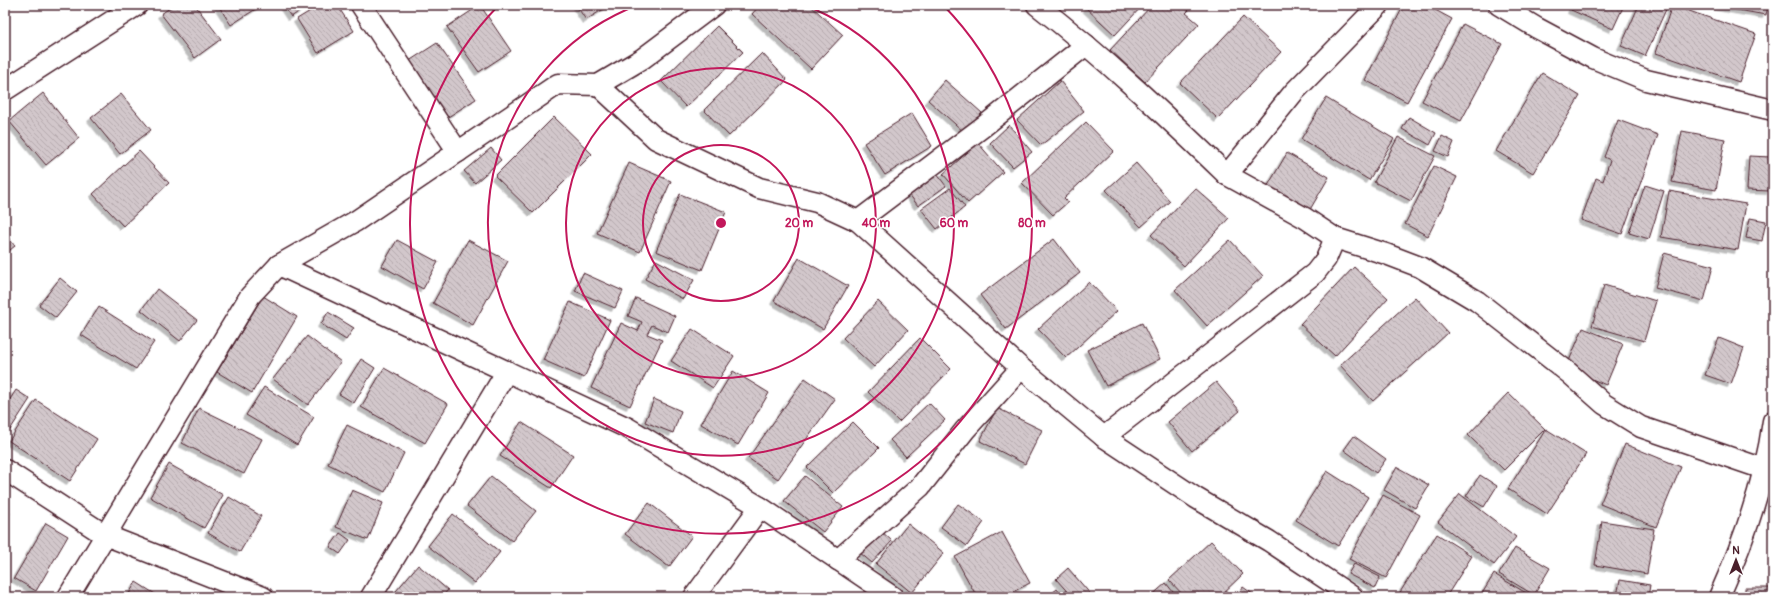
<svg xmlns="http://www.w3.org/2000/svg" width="1778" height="602" font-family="Pangolin,sans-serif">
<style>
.building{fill:url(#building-back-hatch);stroke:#4a1f2b;filter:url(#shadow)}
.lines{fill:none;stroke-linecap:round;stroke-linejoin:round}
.street-casing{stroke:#4a1f2b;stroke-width:23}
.street{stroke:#fff;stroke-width:20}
.ring{fill:none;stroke:#c2185b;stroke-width:2}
.centre{fill:#c2185b;stroke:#fff;stroke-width:2}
.ring-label{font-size:12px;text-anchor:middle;font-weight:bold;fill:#c2185b;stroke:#fff;stroke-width:3;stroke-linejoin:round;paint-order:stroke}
</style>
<defs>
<pattern id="building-back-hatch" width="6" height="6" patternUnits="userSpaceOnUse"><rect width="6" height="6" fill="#d2c7cb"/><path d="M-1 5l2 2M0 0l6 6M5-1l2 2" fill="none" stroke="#b6aaae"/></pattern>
<filter id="shadow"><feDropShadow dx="-3.5" dy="3.5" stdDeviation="0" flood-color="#0004"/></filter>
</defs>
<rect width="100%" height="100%" fill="#fff"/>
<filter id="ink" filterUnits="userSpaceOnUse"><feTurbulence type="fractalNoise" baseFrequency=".025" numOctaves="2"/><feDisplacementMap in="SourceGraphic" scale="8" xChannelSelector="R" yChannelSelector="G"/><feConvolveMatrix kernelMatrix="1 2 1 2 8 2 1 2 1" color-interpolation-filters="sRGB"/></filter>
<g filter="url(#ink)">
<!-- building -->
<g class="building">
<path d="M174 5H195L221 39 195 58 161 14Z"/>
<path d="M218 5H262L231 25Z"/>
<path d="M283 5H309L291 17Z"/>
<path d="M320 5H337L354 31 318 53 297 19Z"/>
<path d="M480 5 511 51 479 72 447 27Z"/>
<path d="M576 5H610L586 20Z"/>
<path d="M760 5H810L843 35 811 69 752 14Z"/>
<path d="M1088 5H1143L1115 35 1086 8Z"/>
<path d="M1152 5H1194L1186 13 1199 24 1145 82 1110 50Z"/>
<path d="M1404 5H1426L1452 19 1407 102 1365 80Z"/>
<path d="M1573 5H1624L1613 29 1571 10Z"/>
<path d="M1639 5H1668L1645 56 1621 46Z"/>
<path d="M1672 5 1756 34 1739 82 1656 53Z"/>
<path d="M1709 5H1768L1766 15Z"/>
<path d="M1243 17 1281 52 1218 119 1180 83Z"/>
<path d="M1463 24 1502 44 1461 121 1422 101Z"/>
<path d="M717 26 743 52 686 107 661 81Z"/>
<path d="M437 43 476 99 445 119 406 63Z"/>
<path d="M762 53 787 80 729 136 704 110Z"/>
<path d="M1542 73 1580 96 1533 173 1496 151Z"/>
<path d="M945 80 982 113 964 132 928 100Z"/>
<path d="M1060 81 1084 111 1041 145 1017 120Z"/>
<path d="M43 93 79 138 46 165 9 121Z"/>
<path d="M121 94 151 130 120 154 91 118Z"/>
<path d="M1326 98 1394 139 1369 180 1301 139Z"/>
<path d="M912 113 932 146 885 175 864 143Z"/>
<path d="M554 117 592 154 533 213 495 176Z"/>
<path d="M1409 117 1436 133 1430 145 1402 129Z"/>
<path d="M1618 120 1658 135 1622 234 1581 220 1596 178 1603 181 1610 160 1604 157Z"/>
<path d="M1086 122 1114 151 1064 198 1068 202 1053 215 1022 183Z"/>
<path d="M1009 125 1032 152 1013 167 990 143Z"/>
<path d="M1682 131 1725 139 1716 190 1672 182Z"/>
<path d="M1442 136 1454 142 1448 157 1435 151Z"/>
<path d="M1398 137 1435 156 1411 201 1374 182Z"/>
<path d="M978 143 1003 172 968 203 943 174Z"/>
<path d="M491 148 501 160 475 183 464 171Z"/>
<path d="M139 151 169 183 123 226 93 194Z"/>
<path d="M1287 153 1329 177 1308 213 1266 189Z"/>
<path d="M1749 156 1771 157 1770 191 1747 190Z"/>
<path d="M629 163 671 181 640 252 597 233Z"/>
<path d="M1136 163 1170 201 1141 227 1106 190Z"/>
<path d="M1434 166 1457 177 1428 236 1405 224Z"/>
<path d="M937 174 946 186 918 206 909 194Z"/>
<path d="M1645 185 1664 191 1649 239 1629 233Z"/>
<path d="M950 188 965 207 937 229 921 209Z"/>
<path d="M1195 188 1229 218 1184 266 1151 235Z"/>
<path d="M1669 191 1746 204 1738 250 1661 237Z"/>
<path d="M680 194 726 212 702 270 656 251Z"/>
<path d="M1750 218 1766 221 1762 241 1746 238Z"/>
<path d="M5 234 15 246 5 254Z"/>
<path d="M1054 239 1080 273 1006 329 980 295Z"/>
<path d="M397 240 438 262 423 289 382 266Z"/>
<path d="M468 240 508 261 473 325 433 303Z"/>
<path d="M1230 240 1263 276 1207 326 1175 290Z"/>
<path d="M1664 253 1713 266 1704 301 1655 288Z"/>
<path d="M799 258 848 286 823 329 774 301Z"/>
<path d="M656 260 694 280 683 299 645 279Z"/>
<path d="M1354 267 1388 298 1335 356 1300 324Z"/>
<path d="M583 273 623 291 615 308 575 291Z"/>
<path d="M60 278 77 292 56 318 39 305Z"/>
<path d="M1089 282 1117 311 1066 358 1038 329Z"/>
<path d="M1604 285 1656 301 1644 341 1592 326Z"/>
<path d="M157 289 197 320 180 341 141 310Z"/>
<path d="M263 296 297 317 252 393 217 372Z"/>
<path d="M1415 297 1448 333 1373 401 1340 365Z"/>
<path d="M636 298 675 316 668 332 652 325 647 334 662 340 630 406 591 388 621 323 638 331 642 322 628 316Z"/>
<path d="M878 301 908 330 874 367 843 338Z"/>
<path d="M570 302 610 320 584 378 543 360Z"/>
<path d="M99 307 154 342 136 369 81 335Z"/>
<path d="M328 312 354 328 346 340 321 324Z"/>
<path d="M1142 323 1160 359 1106 386 1087 350Z"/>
<path d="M1583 328 1623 344 1606 385 1566 368Z"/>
<path d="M692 329 734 356 713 388 671 361Z"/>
<path d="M307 336 341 362 308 405 273 379Z"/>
<path d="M920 338 951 369 899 422 868 392Z"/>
<path d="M1719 338 1744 348 1731 384 1705 375Z"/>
<path d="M361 359 375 368 354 403 339 394Z"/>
<path d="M384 368 448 404 425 443 361 407Z"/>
<path d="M733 371 769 393 738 445 701 424Z"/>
<path d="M805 378 835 399 778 479 748 458Z"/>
<path d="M1216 382 1240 411 1192 451 1168 422Z"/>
<path d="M264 387 314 417 297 445 246 415Z"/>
<path d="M16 390 30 399 8 433 5 431V407Z"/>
<path d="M1508 393 1545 429 1504 470 1468 435Z"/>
<path d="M654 399 681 411 673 433 645 422Z"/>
<path d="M36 400 97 439 70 481 9 441Z"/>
<path d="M929 403 945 420 906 457 890 440Z"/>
<path d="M199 408 262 439 244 474 182 443Z"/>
<path d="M997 408 1042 430 1025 464 980 441Z"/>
<path d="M521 422 573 455 551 488 500 456Z"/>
<path d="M853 422 879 448 833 493 807 467Z"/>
<path d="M347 425 404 453 385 492 328 464Z"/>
<path d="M1546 429 1586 454 1547 514 1508 489Z"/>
<path d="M1354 436 1386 459 1376 473 1344 450Z"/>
<path d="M1625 444 1681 467 1656 527 1600 504Z"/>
<path d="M169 464 223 495 204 528 150 497Z"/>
<path d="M1397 467 1429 485 1415 508 1384 490Z"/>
<path d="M1327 471 1368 497 1338 546 1296 520Z"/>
<path d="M1480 475 1497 486 1484 507 1466 496Z"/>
<path d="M491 476 536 511 512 541 467 506Z"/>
<path d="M805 476 843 507 823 532 784 501Z"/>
<path d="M352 490 383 503 368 540 336 527Z"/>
<path d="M1460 494 1516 537 1494 565 1438 522Z"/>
<path d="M1383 495 1420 515 1386 578 1349 559Z"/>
<path d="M229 497 261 516 240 552 208 533Z"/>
<path d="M649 503 692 536 669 567 625 534Z"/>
<path d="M958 504 984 522 967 546 941 527Z"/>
<path d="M5 509 10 513 5 520Z"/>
<path d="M453 514 500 552 475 583 428 546Z"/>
<path d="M1602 521 1654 529 1647 574 1595 565Z"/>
<path d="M46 523 68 536 36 591 14 578Z"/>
<path d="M908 524 944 553 912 593 876 564Z"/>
<path d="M879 529 892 541 872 563 859 552Z"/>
<path d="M1002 532 1030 583 1003 597H977L955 557Z"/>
<path d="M340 533 350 540 340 554 330 547Z"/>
<path d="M1437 534 1472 556 1446 597H1397Z"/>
<path d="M1211 541 1243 574 1219 597H1185L1169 580Z"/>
<path d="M1515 548 1550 568 1534 595 1499 574Z"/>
<path d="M1354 564 1380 577 1375 588 1348 574Z"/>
<path d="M418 565 448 590 442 597H391Z"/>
<path d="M1068 568 1093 597H1072L1056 579Z"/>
<path d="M1494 574 1533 597H1480Z"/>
<path d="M1620 580 1650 585 1648 597 1617 596Z"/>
<path d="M136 582 160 597H127Z"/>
<path d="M1166 583 1177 597H1150Z"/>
<path d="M1243 587 1257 597H1236Z"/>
<rect x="1745" y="588" width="28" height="9"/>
<path d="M1057 589 1063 597H1047Z"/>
<path d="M1280 591 1290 597H1276Z"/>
<path d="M1558 592 1567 597H1555Z"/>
</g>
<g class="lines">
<defs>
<g id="street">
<path d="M361 5 458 152"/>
<path d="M1037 5C1104 57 1166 116 1227 175"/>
<path d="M1379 5 1294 92 1227 175 1305 218 1335 238 1386 254 1420 267 1477 301 1569 373 1604 404 1641 427 1764 469"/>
<path d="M1499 5 1537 28 1593 58 1646 80 1773 110"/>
<path d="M598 85 656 139 759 188 817 202 858 221 1021 368 1104 437 1196 498 1269 541 1353 597"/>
<path d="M5 90 137 5"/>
<path d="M858 221 984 126 1086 45"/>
<path d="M279 265 628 428 760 507 893 597"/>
<path d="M1104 437 1315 273 1326 259 1335 238"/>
<path d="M5 470 105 535 263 597"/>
<path d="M838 560 920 487 965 430 1021 368"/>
<path d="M68 597 250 296 279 265 356 221 558 84 598 85 642 59 714 5"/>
<path d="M371 597 507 371"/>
<path d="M694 597 760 507"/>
<path d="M1719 597C1744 541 1765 482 1773 421"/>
</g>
</defs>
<!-- street casing -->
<use href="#street" class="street-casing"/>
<!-- street -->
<use href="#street" class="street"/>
</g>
</g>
<!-- distance rings -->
<g class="ring">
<circle cx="721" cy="223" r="78"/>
<circle cx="721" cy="223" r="155"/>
<path d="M804 5A233 233 0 1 1 638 5"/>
<path d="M943 5A311 311 0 1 1 499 5"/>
</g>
<circle cx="721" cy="223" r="6" class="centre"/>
<g class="ring-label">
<text x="799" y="227">20 m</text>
<text x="876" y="227">40 m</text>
<text x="954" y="227">60 m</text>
<text x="1032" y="227">80 m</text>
</g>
<!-- margin -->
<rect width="1778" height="602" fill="none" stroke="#fff" stroke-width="20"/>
<rect x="10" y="10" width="1758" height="582" fill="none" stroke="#4a1f2b" stroke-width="1.5" filter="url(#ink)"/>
<!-- north arrow -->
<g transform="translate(1736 560)" stroke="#ffffff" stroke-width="3" paint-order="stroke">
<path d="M0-3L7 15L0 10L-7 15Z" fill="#4a1f2b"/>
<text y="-6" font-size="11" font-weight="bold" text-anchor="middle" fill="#4a1f2b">N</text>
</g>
</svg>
